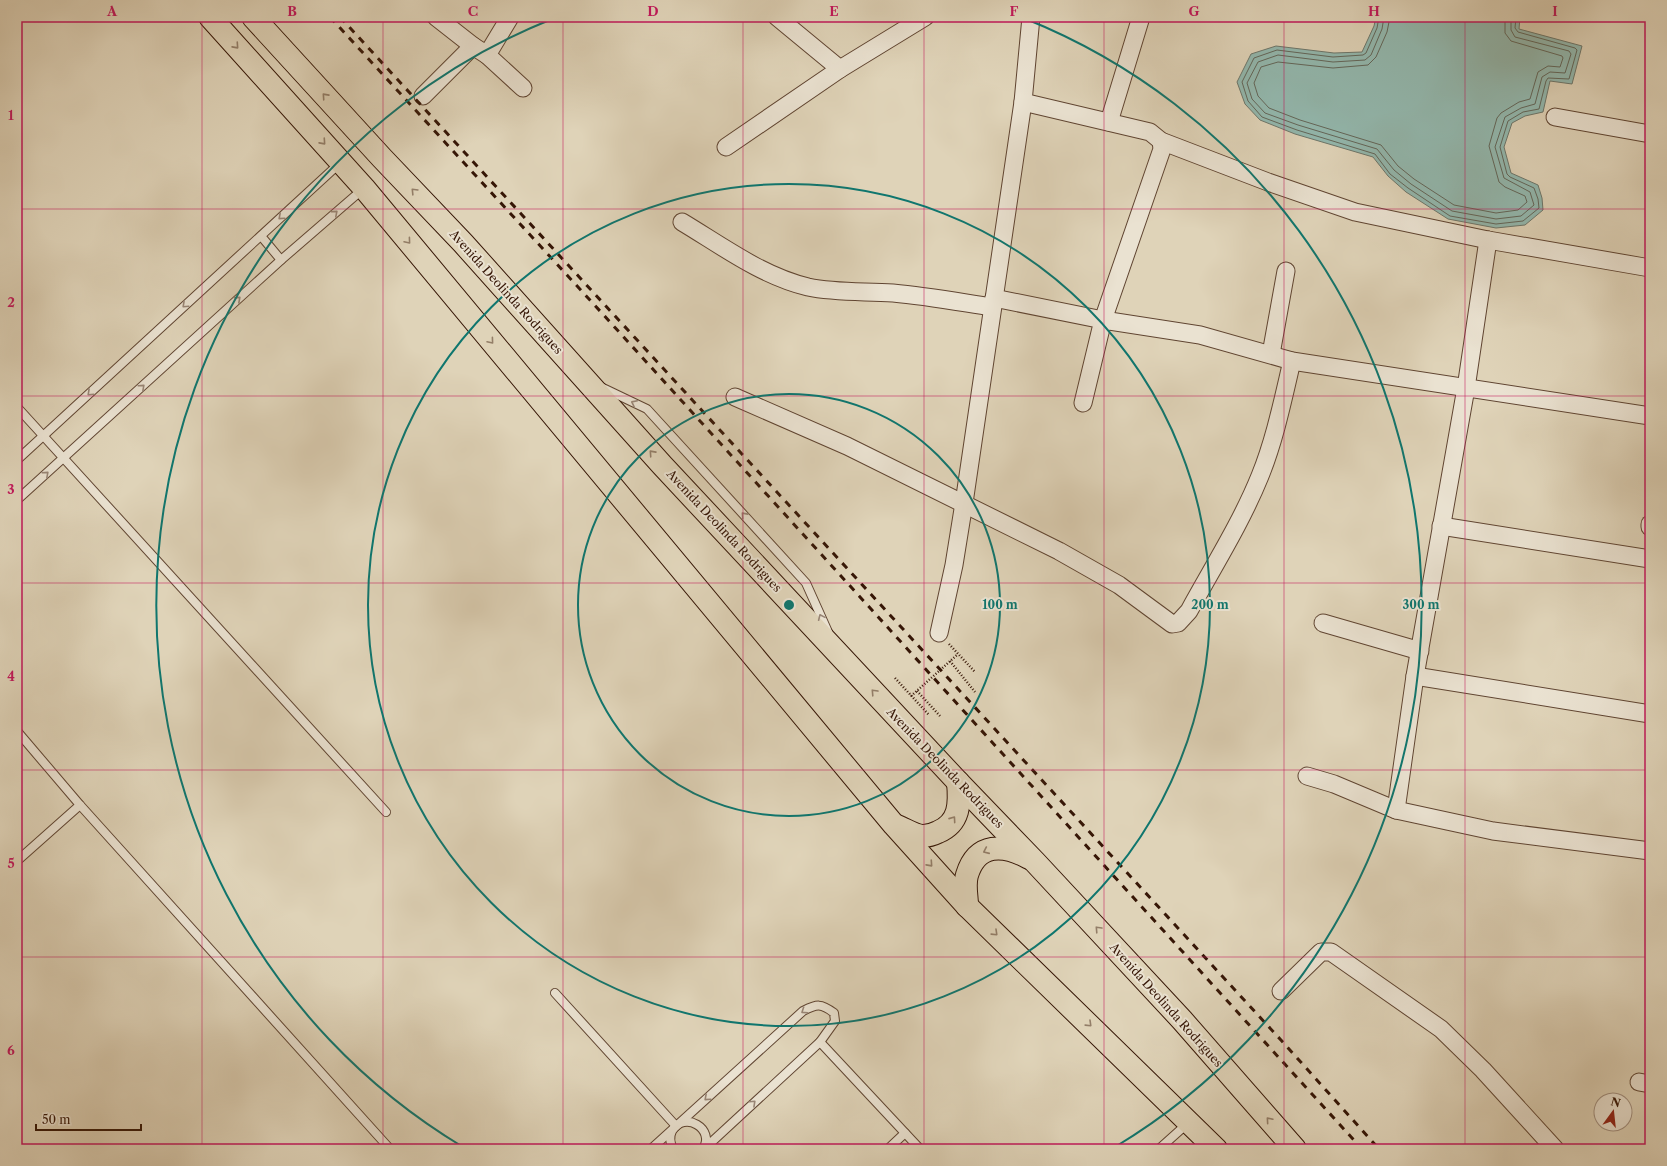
<svg xmlns="http://www.w3.org/2000/svg" width="1667" height="1166" font-family="'Libre Caslon Text',serif">
<style>
.water{fill:#93b8ae;stroke:#6e776b}
.lines{fill:none;stroke-linecap:round;stroke-linejoin:round}
.shore{stroke:#64675a;stroke-width:1}
.service-casing{stroke:#604532;stroke-width:10}
.minor-casing{stroke:#604532;stroke-width:19}
.trunk-casing{stroke:#361606;stroke-width:24}
.path{stroke:#361606;stroke-width:2.5;stroke-dasharray:1 2;stroke-linecap:butt}
.service{stroke:#eae2d1;stroke-width:8}
.minor{stroke:#eae2d1;stroke-width:17}
.trunk{stroke:#dfd3b8;stroke-width:22}
.rail{stroke:#361606;stroke-width:3;stroke-dasharray:7 7;stroke-linecap:butt}
.path-bridge{stroke:#361606;stroke-width:2.5;stroke-dasharray:1 2;stroke-linecap:butt}
.oneway{stroke:#937e68}
.oneway2{stroke:#998676}
.grid{fill:none;stroke:#c2185b;stroke-width:1;stroke-opacity:0.55}
.ring{fill:none;stroke:#0f766e;stroke-width:2}
.labels{text-anchor:middle;stroke-width:4;stroke-linejoin:round;paint-order:stroke}
.street-label{font-size:12px;fill:#361606;stroke:#eae2d1}
.centre{fill:#0f766e;stroke:#eae2d1;stroke-width:2}
.ring-label{font-size:12px;text-anchor:middle;font-weight:bold;fill:#0f766e;stroke:#eae2d1;stroke-width:4;stroke-linejoin:round;paint-order:stroke}
.neatline{fill:none;stroke:#c2185b;stroke-width:1.5}
.grid-label{font-size:13px;text-anchor:middle;font-weight:bold;fill:#c2185b}
</style>
<rect width="100%" height="100%" fill="#dfd3b8"/>
<filter id="stains"><feTurbulence type="fractalNoise" baseFrequency=".005" numOctaves="4"/><feColorMatrix values="0 0 0 0 .2 0 0 0 0 .09 0 0 0 0 .02 0 0 0 .5 -.17"/></filter>
<radialGradient id="worn" r=".72"><stop offset=".6" stop-color="#630" stop-opacity="0"/><stop offset="1" stop-color="#630" stop-opacity=".3"/></radialGradient>
<!-- water -->
<path class="water" d="M1376 17H1520L1519 29 1582 46 1572 84 1550 81 1543 112 1525 116 1512 123 1504 147 1511 173 1538 185 1542 198 1543 210 1525 225 1496 228 1448 219 1406 192 1388 176 1373 157 1295 134 1260 120 1245 104 1237 82 1251 54 1276 46 1334 53 1362 52 1374 26Z"/>
<g class="lines">
<!-- shore -->
<g class="shore">
<path d="M1379 17 1377 28 1366 53 1363 55 1333 57 1277 50 1254 58 1242 82 1248 101 1262 117 1297 130 1375 154 1390 174 1408 188 1450 216 1496 224 1523 221 1539 208 1538 199 1534 188 1510 177 1507 174 1500 147 1508 121 1523 112 1539 109 1546 81 1548 78 1569 79 1577 50 1575 48 1518 32 1515 28 1516 17"/>
<path d="M1384 17 1382 29 1371 55 1365 60 1333 62 1278 55 1258 62 1247 83 1252 99 1265 113 1298 125 1377 149 1394 170 1411 184 1452 211 1496 219 1521 216 1534 205 1530 192 1504 178 1495 147 1505 117 1521 108 1535 104 1542 77 1550 72 1565 73 1571 54 1569 51 1515 37 1511 30V17"/>
<path d="M1390 17 1387 32 1376 57 1368 65 1333 68 1278 62 1261 67 1254 83 1258 96 1269 108 1300 120 1381 145 1398 166 1414 179 1454 205 1496 213 1518 210 1527 202 1525 196 1505 187 1499 182 1489 146 1497 118 1501 113 1519 102 1530 99 1538 72 1548 66 1560 67 1563 58 1562 56 1511 41 1505 33V17"/>
</g>
<defs>
<g id="service">
<path d="M261 236 281 260"/>
<path d="M601 387 647 409 806 583 828 632"/>
<path d="M17 407 386 812"/>
<path d="M17 460 340 163"/>
<path d="M17 500 281 260 363 189"/>
<path d="M17 731 80 805 390 1149"/>
<path d="M17 861 80 805"/>
<path d="M555 993 676 1126"/>
<path d="M820 1042 920 1149"/>
<path d="M651 1149 803 1011C817 1004 821 1003 834 1013L835 1021 820 1042 704 1149"/>
<path d="M673 1149C670 1143 669 1137 672 1131 684 1110 716 1129 703 1149"/>
<path d="M888 1149 905 1133"/>
<path d="M1159 1149 1188 1123"/>
</g>
<g id="minor">
<path d="M436 17 473 46"/>
<path d="M777 17 840 69"/>
<path d="M487 55 523 88"/>
<path d="M423 96 473 46 487 55 510 17"/>
<path d="M1023 102 1150 132 1161 141 1268 182 1355 212 1488 240 1650 268"/>
<path d="M1555 117 1650 134"/>
<path d="M1109 122 1141 17"/>
<path d="M726 147 840 69 925 17"/>
<path d="M682 222C722 246 762 276 808 287 836 293 865 291 893 293 926 296 959 302 992 307"/>
<path d="M994 298 1103 320 1200 335 1292 361 1650 416"/>
<path d="M1271 354 1286 271"/>
<path d="M735 397 847 446 1059 551 1119 585 1172 624 1178 623 1189 611C1213 567 1241 523 1260 476 1275 439 1283 399 1292 361"/>
<path d="M1083 403 1103 320 1162 149 1161 141"/>
<path d="M1441 526 1650 559"/>
<path d="M1650 527V524"/>
<path d="M1323 623 1420 651"/>
<path d="M939 633 954 565 964 503 1023 102 1031 17"/>
<path d="M1415 676 1650 714"/>
<path d="M1307 776 1334 784 1396 810 1493 831 1650 851"/>
<path d="M1396 810 1415 676 1466 388 1488 240"/>
<path d="M1281 991 1321 952H1331L1441 1029 1483 1070 1555 1149"/>
<path d="M1639 1082 1650 1084"/>
</g>
<g id="trunk">
<path d="M210 17 364 188 894 825 967 906 1216 1149"/>
<path d="M253 17 382 158 463 243 662 465 958 782 1035 862 1182 1020 1295 1149"/>
<path d="M897 826C905 829 915 836 923 836 928 836 934 834 938 832 960 823 960 803 958 782"/>
<path d="M967 906C967 896 964 885 967 875 977 842 1004 844 1029 858"/>
</g>
</defs>
<!-- service casing -->
<use href="#service" class="service-casing"/>
<!-- minor casing -->
<use href="#minor" class="minor-casing"/>
<!-- trunk casing -->
<use href="#trunk" class="trunk-casing"/>
<!-- path -->
<g class="path">
<path d="M949 644 975 672"/>
<path d="M950 661 975 692"/>
<path d="M895 678 929 715"/>
<path d="M917 691 940 716"/>
</g>
<!-- service -->
<use href="#service" class="service"/>
<!-- minor -->
<use href="#minor" class="minor"/>
<!-- trunk -->
<use href="#trunk" class="trunk"/>
<!-- rail -->
<g class="rail">
<path d="M330 17 600 311 1362 1149"/>
<path d="M340 17 1280 1039 1379 1149"/>
</g>
<!-- path-bridge -->
<path class="path-bridge" d="M911 696 958 654"/>
</g>
<!-- one-way arrows -->
<defs><path id="oneway-chevron" d="M-2-3.5L2.5 0L-2 3.5" fill="none" stroke-width="1.6" stroke-linecap="round" stroke-linejoin="round"/></defs>
<g class="oneway">
<use href="#oneway-chevron" transform="translate(236 46) rotate(48)"/>
<use href="#oneway-chevron" transform="translate(325 96) rotate(-132)"/>
<use href="#oneway-chevron" transform="translate(323 142) rotate(48)"/>
<use href="#oneway-chevron" transform="translate(414 191) rotate(-134)"/>
<use href="#oneway-chevron" transform="translate(408 241) rotate(50)"/>
<use href="#oneway-chevron" transform="translate(491 341) rotate(50)"/>
<use href="#oneway-chevron" transform="translate(652 453) rotate(-132)"/>
<use href="#oneway-chevron" transform="translate(874 692) rotate(-133)"/>
<use href="#oneway-chevron" transform="translate(953 819) rotate(-55)"/>
<use href="#oneway-chevron" transform="translate(986 851) rotate(156)"/>
<use href="#oneway-chevron" transform="translate(930 864) rotate(48)"/>
<use href="#oneway-chevron" transform="translate(1098 929) rotate(-133)"/>
<use href="#oneway-chevron" transform="translate(995 933) rotate(44)"/>
<use href="#oneway-chevron" transform="translate(1089 1024) rotate(44)"/>
<use href="#oneway-chevron" transform="translate(1269 1120) rotate(-131)"/>
</g>
<g class="oneway2">
<use href="#oneway-chevron" transform="translate(335 213) rotate(-41)"/>
<use href="#oneway-chevron" transform="translate(281 217) rotate(138)"/>
<use href="#oneway-chevron" transform="translate(238 299) rotate(-42)"/>
<use href="#oneway-chevron" transform="translate(185 305) rotate(137)"/>
<use href="#oneway-chevron" transform="translate(142 387) rotate(-42)"/>
<use href="#oneway-chevron" transform="translate(90 393) rotate(137)"/>
<use href="#oneway-chevron" transform="translate(634 403) rotate(-154)"/>
<use href="#oneway-chevron" transform="translate(46 474) rotate(-42)"/>
<use href="#oneway-chevron" transform="translate(744 515) rotate(-132)"/>
<use href="#oneway-chevron" transform="translate(821 617) rotate(-114)"/>
<use href="#oneway-chevron" transform="translate(804 1011) rotate(146)"/>
<use href="#oneway-chevron" transform="translate(707 1098) rotate(138)"/>
<use href="#oneway-chevron" transform="translate(753 1103) rotate(-43)"/>
</g>
<!-- grid -->
<path class="grid" d="M202 17V1149M383 17V1149M563 17V1149M743 17V1149M924 17V1149M1104 17V1149M1284 17V1149M1465 17V1149M17 209H1650M17 396H1650M17 583H1650M17 770H1650M17 957H1650"/>
<!-- distance rings -->
<g class="ring">
<circle cx="789" cy="605" r="211"/>
<circle cx="789" cy="605" r="421"/>
<path d="M463 1147A632 632 0 0 1 552 19M1026 19A632 632 0 0 1 1115 1147"/>
</g>
<g class="labels">
<!-- street labels -->
<g class="street-label">
<text transform="translate(506 292) rotate(48)" y="4">Avenida Deolinda Rodrigues</text>
<text transform="translate(724 531) rotate(47)" y="4">Avenida Deolinda Rodrigues</text>
<text transform="translate(945 768) rotate(46)" y="4">Avenida Deolinda Rodrigues</text>
<text transform="translate(1166 1005) rotate(48)" y="4">Avenida Deolinda Rodrigues</text>
</g>
</g>
<circle cx="789" cy="605" r="6" class="centre"/>
<g class="ring-label">
<text x="1000" y="609">100 m</text>
<text x="1210" y="609">200 m</text>
<text x="1421" y="609">300 m</text>
</g>
<!-- margin -->
<rect width="1667" height="1166" fill="none" stroke="#dfd3b8" stroke-width="44"/>
<!-- north arrow -->
<g transform="translate(1613 1112) rotate(15)"><circle r="19" fill="#eae2d1" stroke="#a29080"/>
<path d="M0-3L7 15L0 10L-7 15Z" fill="#8f2418"/>
<text y="-6" font-size="11" font-weight="bold" text-anchor="middle" fill="#361606">N</text>
</g>
<!-- scale -->
<path d="M36 1124v6h105v-6" fill="none" stroke="#361606" stroke-width="2"/>
<text x="42" y="1124" font-size="12" fill="#361606" stroke="#eae2d1" stroke-width="3" paint-order="stroke">50 m</text>
<rect x="22" y="22" width="1623" height="1122" class="neatline"/>
<g class="grid-label">
<text x="112" y="16">A</text>
<text x="292" y="16">B</text>
<text x="473" y="16">C</text>
<text x="653" y="16">D</text>
<text x="834" y="16">E</text>
<text x="1014" y="16">F</text>
<text x="1194" y="16">G</text>
<text x="1374" y="16">H</text>
<text x="1555" y="16">I</text>
<text x="11" y="120">1</text>
<text x="11" y="307">2</text>
<text x="11" y="494">3</text>
<text x="11" y="681">4</text>
<text x="11" y="868">5</text>
<text x="11" y="1055">6</text>
</g>
<rect width="100%" height="100%" filter="url(#stains)"/>
<rect width="100%" height="100%" fill="url(#worn)"/>
</svg>
